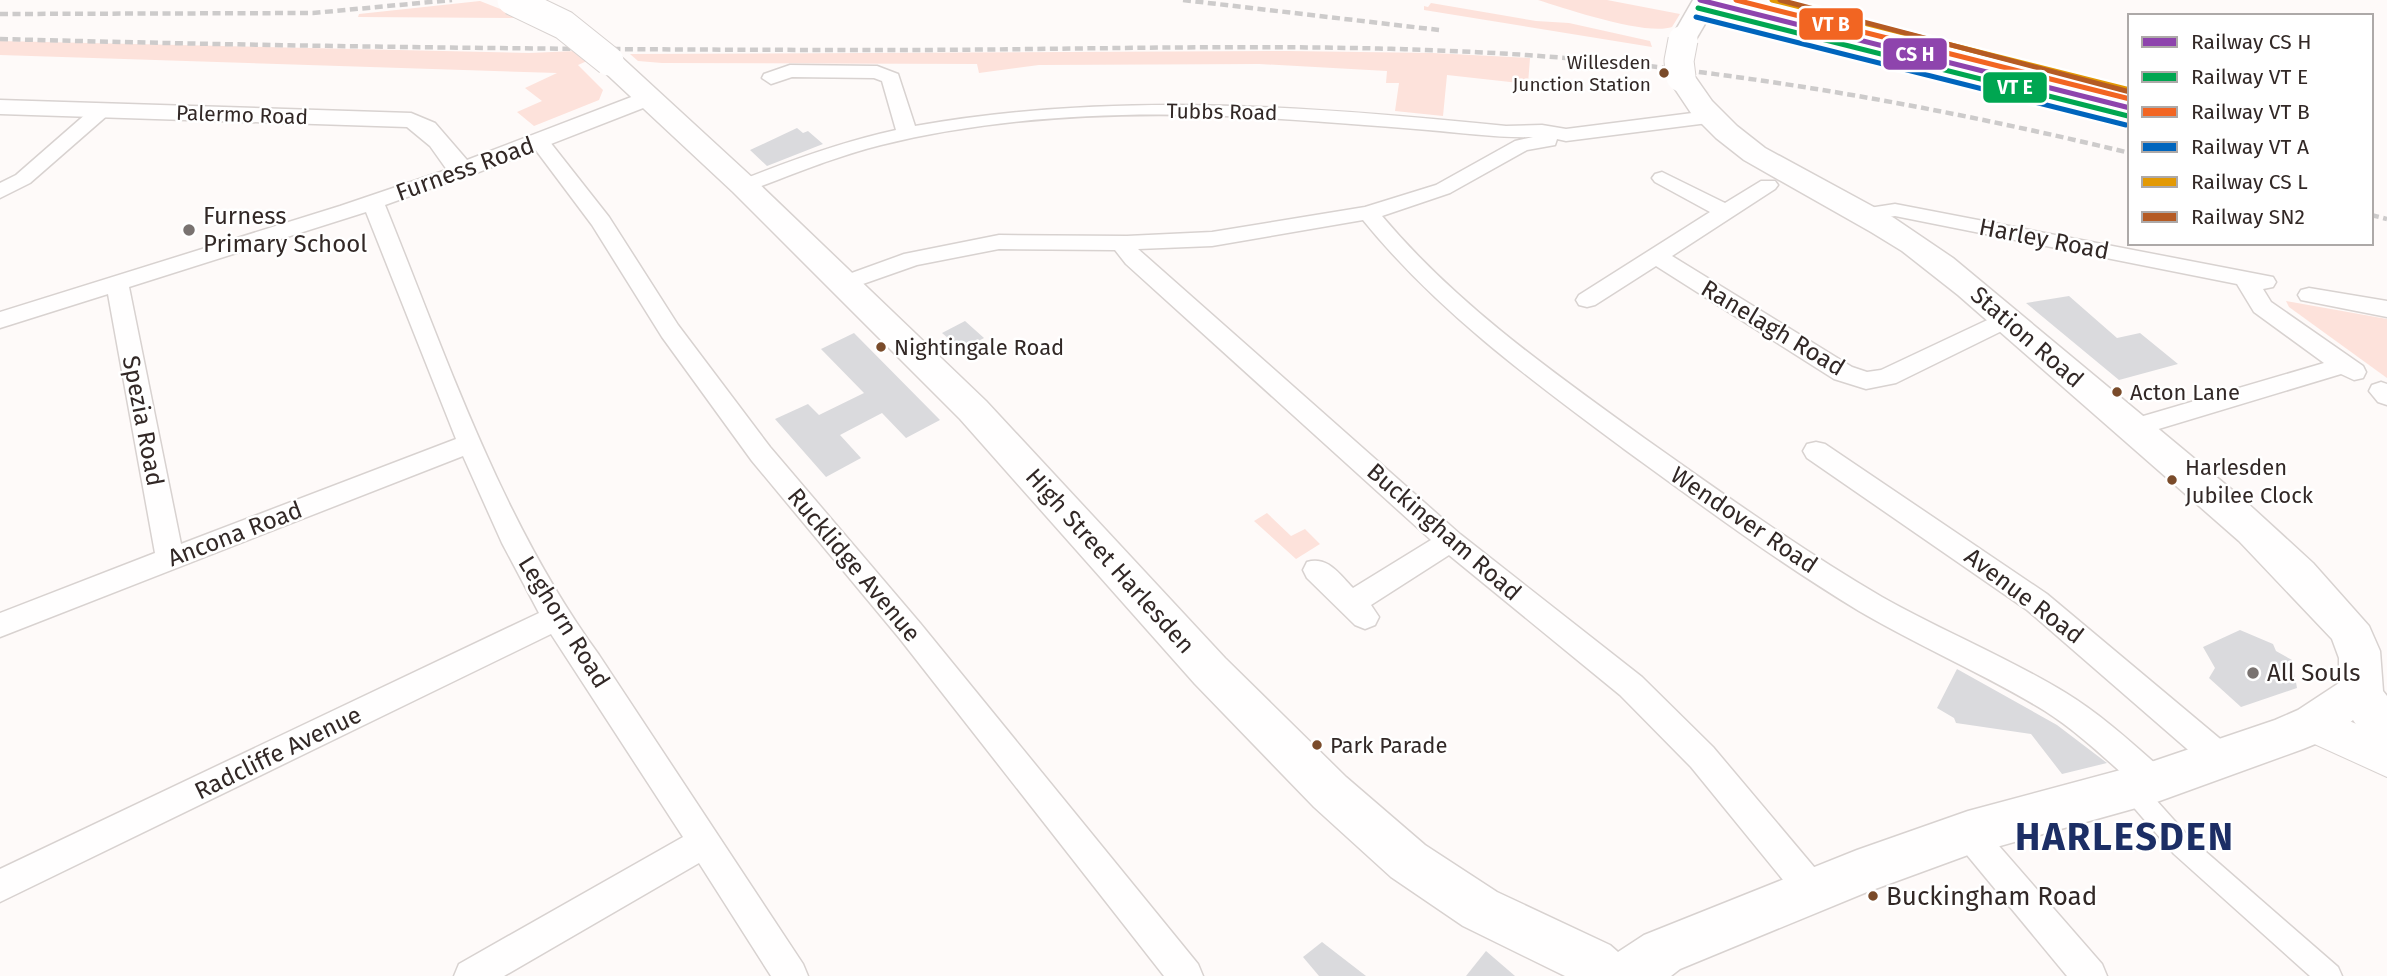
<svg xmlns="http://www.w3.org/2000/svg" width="2387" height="976" font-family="'Fira Sans',sans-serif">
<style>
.green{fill:#fde2db}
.building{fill:#dadadd}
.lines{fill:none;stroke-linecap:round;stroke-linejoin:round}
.pedestrian-casing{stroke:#d8d2d0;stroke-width:3}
.minor-casing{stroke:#d8d2d0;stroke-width:3}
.tertiary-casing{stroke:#d8d2d0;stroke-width:3}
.secondary-casing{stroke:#d8d2d0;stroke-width:2}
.primary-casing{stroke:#d8d2d0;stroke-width:3}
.pedestrian{fill:#fffefe;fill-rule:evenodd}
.minor{fill:#fffefe;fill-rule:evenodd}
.tertiary{fill:#fffefe;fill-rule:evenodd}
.secondary{fill:#fffefe;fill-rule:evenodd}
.primary{fill:#fffefe;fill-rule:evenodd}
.rail{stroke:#cdcbcb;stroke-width:4.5;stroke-dasharray:8 4.5;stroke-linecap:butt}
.primary-bridge-casing{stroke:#d8d2d0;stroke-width:31;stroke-linecap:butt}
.primary-bridge{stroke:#fffefe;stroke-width:29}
.rail-1-casing{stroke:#fff;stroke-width:10}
.rail-2-casing{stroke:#fff;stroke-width:10}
.rail-3-casing{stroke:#fff;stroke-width:10}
.rail-4-casing{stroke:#fff;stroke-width:10}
.rail-5-casing{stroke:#fff;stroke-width:10}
.rail-6-casing{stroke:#fff;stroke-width:10}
.rail-1{stroke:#8e44ad;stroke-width:5}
.rail-2{stroke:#00a651;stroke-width:5}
.rail-3{stroke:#f26522;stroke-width:5}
.rail-4{stroke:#0065bd;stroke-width:5}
.rail-5{stroke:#e39904;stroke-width:5}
.rail-6{stroke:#b55b24;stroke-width:5}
.bus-dot{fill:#7a4b2a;stroke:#fff;stroke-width:2.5}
.poi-dot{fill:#797270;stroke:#fff;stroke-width:2.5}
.labels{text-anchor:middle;stroke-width:5;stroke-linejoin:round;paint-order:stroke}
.far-bus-label{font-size:19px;fill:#322826;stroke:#fff;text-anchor:end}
.far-street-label{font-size:21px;fill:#322826;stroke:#fff}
.bus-label{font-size:22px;fill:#322826;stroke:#fff;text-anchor:start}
.street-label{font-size:24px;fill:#322826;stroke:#fff}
.poi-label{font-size:24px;fill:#322826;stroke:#fff;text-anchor:start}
.near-bus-label{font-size:26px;fill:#322826;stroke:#fff;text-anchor:start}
.near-district-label{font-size:38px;font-weight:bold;letter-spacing:2px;fill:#1c2e65;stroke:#fff}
.line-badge{stroke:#fff;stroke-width:2.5}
.badge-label{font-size:19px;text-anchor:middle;font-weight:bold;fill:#fff}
</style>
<rect width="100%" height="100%" fill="#fefaf9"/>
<!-- green -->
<g class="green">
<path d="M1538 0H1607L1680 14 1672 27C1647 36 1566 9 1538 0Z"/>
<path d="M480 1 523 18 358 17 359 14Z"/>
<path d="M1431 3 1536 21 1569 23 1650 41 1652 47 1424 10V6L1428 7Z"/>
<path d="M0 41 529 53 575 51 587 61 578 65 603 90 599 100 534 126 517 112 542 101 525 88 557 73 0 55Z"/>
<path d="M1288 51 1433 53 1530 58 1528 84 1447 75 1443 116 1395 111 1399 83H1386L1387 71 1259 64 1039 65 979 73 977 64 662 63 638 61 630 54Z"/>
<path d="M2286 301 2387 319V378L2289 307Z"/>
<path d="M1267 513 1291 536 1305 529 1320 544 1296 559 1254 521Z"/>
</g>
<!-- building -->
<g class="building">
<path d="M797 128 803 133 808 131 823 144 767 166 750 150Z"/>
<path d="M2069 296 2117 338 2140 333 2178 364 2119 380 2026 303Z"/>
<path d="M965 321 984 338 962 350 942 333Z"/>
<path d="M854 333 940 420 906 438 882 413 840 435 861 458 826 477 775 419 808 404 819 415 864 393 821 349Z"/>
<path d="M2240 630 2273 644 2276 651 2292 660 2297 688 2241 707 2209 678 2215 668 2203 647Z"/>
<path d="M1957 669 2057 725 2107 763 2062 774 2031 734 1956 723 1954 718 1937 708Z"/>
<path d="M1322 942 1366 976H1319L1303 957Z"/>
<path d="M1486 951 1515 976H1466Z"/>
</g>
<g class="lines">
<defs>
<path id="pedestrian" d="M2131 778 2139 781 2190 838 2338 967 2342 976H2310L2174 854 2123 795 2119 788 2123 781Z"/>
<g id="minor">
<path d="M790 65 877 66 898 74 915 126C1112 91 1308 106 1506 126L1542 125 1566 129 1708 111 1715 113 1718 117 1715 121 1708 123 1566 141 1557 139 1555 145 1527 150 1450 193 1382 216C1456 304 1551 371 1644 438 1722 493 1800 549 1882 597 1942 631 2007 657 2066 693 2102 715 2133 744 2165 772L2170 782 2165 792 2154 796 2143 792C2111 764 2081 734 2045 711 1985 674 1920 647 1859 611 1778 562 1701 505 1624 449 1531 380 1437 311 1363 220L1212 246 1138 249 1460 534 1642 677 1713 747 1825 880 1830 891 1825 902 1813 907 1801 902 1691 767 1620 695 1449 555 1371 605 1379 617 1375 625 1365 629 1355 625 1307 578 1303 570 1307 562C1328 556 1339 574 1353 588L1431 540 1126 264 1115 250 999 249 917 265 843 291 835 289 832 284 835 279 904 254 999 235 1127 236 1212 232 1365 207 1436 185 1515 141 1533 137C1498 138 1463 133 1428 130 1379 126 1330 122 1281 119 1149 110 1010 113 881 145 837 156 794 174 751 190H737L734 186 737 182C789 161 841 142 896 130L882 81 874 78 792 77 771 84 762 78 764 74Z"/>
<path d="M102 104 109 106 112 110 109 114 30 183 0 198V183L16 175 95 106Z"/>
<path d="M539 135 546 137 609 217 678 325 770 447 920 623 1198 964 1203 976H1164L900 639 752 461 662 337 592 225 529 141 532 137Z"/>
<path d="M461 165 468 167 471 171 468 175 385 205C447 358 501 521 599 655L803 964 808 976H771L699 863 504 976H454L459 964 683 837 551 634 0 902V869L539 613 502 543 463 456 0 637V613L155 553 108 294 0 328V312L340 206ZM366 212 456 439 181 544 129 287Z"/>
<path d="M1662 172 1725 203 1761 181H1775L1778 185 1775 189 1672 256 1852 367 1867 372 1881 370 1998 315 2006 312 2014 315 2018 320 2014 325 1896 383 1866 389 1834 379 1656 266 1595 305 1587 307 1579 305 1576 300 1579 295 1710 212 1655 182 1652 178 1655 174Z"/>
<path d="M1895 204 2273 277 2276 282 2273 287 2263 289 2271 302 2363 366 2366 372 2363 378 2354 380 2341 374 2132 437 2123 434 2119 428 2123 422 2324 363 2254 312 2237 284 1895 216 1864 221 1856 220 1853 215 1856 210Z"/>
<path d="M2309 288 2387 301V317L2301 300 2298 295 2301 290Z"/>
<path d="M2381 382 2387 384V405L2378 402 2369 391 2372 385Z"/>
<path d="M1816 442 1825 444 2047 594 2231 748 2236 758 2231 768 2220 772 2209 768 2027 610 1807 458 1803 451 1807 444Z"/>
<path d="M1968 818 1979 823 2102 964 2107 976H2067L1957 843 1952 833 1957 823Z"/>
</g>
<path id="tertiary" d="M647 91 656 93 659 98 656 103 461 179 452 177 430 146 407 127 0 114V100L411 113 435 123 467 160Z"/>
<path id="secondary" d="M2314 706 2387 737V777L2299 737 2293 724 2299 711Z"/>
<g id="primary">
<path d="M1693 0H1719L1692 46 1683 48 1674 46 1670 40Z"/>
<path d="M609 53 619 55 755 180 986 401 1225 658 1346 777 1425 845 1497 892 1610 945 1618 952 1644 935 1857 850 1968 811 2154 761 2275 720 2298 710 2339 683V658L2332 639 2239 541 1958 295 1902 251 1871 232 1744 160 1716 138 1691 113 1667 77 1671 71 1681 69 1691 71 1712 101 1737 126 1765 148 1894 218 1953 258 2243 499 2313 563 2369 626 2380 651 2383 691 2387 696V751L2371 746 2353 720 2330 738 2303 749 2154 803 1968 855 1867 892 1680 969 1671 976H1565L1463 926 1391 877 1314 807 1195 684 960 419 733 192 599 67 595 61 599 55Z"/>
</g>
</defs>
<!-- pedestrian casing -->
<use href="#pedestrian" class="pedestrian-casing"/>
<!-- minor casing -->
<use href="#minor" class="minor-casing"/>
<!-- tertiary casing -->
<use href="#tertiary" class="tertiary-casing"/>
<!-- secondary casing -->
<use href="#secondary" class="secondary-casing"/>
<!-- primary casing -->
<use href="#primary" class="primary-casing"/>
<!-- pedestrian -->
<use href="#pedestrian" class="pedestrian"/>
<!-- minor -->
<use href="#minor" class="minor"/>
<!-- tertiary -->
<use href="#tertiary" class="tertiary"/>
<!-- secondary -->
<use href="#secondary" class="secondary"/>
<!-- primary -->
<use href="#primary" class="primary"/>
<!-- rail -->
<g class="rail">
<path d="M1183 0 1439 30"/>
<path d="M0 14 313 13 452 0"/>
<path d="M0 39C297 47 595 50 892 50 1103 50 1315 41 1526 55 1730 69 1931 105 2130 153"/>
<path d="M2371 215 2387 219"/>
</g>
<defs>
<g id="primary-bridge">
<path d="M512 0 564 25 609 61"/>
<path d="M1681 77 1679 61 1683 40"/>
</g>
</defs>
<!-- primary-bridge casing -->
<use href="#primary-bridge" class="primary-bridge-casing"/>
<!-- primary-bridge -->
<use href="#primary-bridge" class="primary-bridge"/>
<defs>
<path id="rail-1" d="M1700 0 2130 108"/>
<path id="rail-2" d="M1698 8 2128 116"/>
<path id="rail-3" d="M1736 0 2130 99"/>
<path id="rail-4" d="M1696 17 2126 125"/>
<path id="rail-5" d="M1772 0 2130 90"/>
<path id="rail-6" d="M1780 0 2130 92"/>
</defs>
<!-- rail-1 casing -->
<use href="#rail-1" class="rail-1-casing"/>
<!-- rail-2 casing -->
<use href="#rail-2" class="rail-2-casing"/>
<!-- rail-3 casing -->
<use href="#rail-3" class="rail-3-casing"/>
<!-- rail-4 casing -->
<use href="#rail-4" class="rail-4-casing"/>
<!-- rail-5 casing -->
<use href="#rail-5" class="rail-5-casing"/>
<!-- rail-6 casing -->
<use href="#rail-6" class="rail-6-casing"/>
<!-- rail-1 -->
<use href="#rail-1" class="rail-1"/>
<!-- rail-2 -->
<use href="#rail-2" class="rail-2"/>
<!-- rail-3 -->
<use href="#rail-3" class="rail-3"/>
<!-- rail-4 -->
<use href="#rail-4" class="rail-4"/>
<!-- rail-5 -->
<use href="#rail-5" class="rail-5"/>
<!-- rail-6 -->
<use href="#rail-6" class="rail-6"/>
</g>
<!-- markers -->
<g class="bus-dot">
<circle cx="1664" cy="73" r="6"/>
<circle cx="881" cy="347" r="6"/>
<circle cx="2117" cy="392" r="6"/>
<circle cx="2172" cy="480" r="6"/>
<circle cx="1317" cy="745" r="6"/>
<circle cx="1873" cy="896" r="6"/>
</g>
<g class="poi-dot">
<circle cx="189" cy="230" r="7"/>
<circle cx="2253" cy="673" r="7"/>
</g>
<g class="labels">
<!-- far-bus labels -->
<g class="far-bus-label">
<text x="1651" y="69">Willesden<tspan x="1651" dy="22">Junction Station</tspan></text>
</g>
<!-- far-street labels -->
<g class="far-street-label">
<text transform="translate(1222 112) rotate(1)" y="7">Tubbs Road</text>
<text transform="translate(242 115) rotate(2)" y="7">Palermo Road</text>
</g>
<!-- bus labels -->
<g class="bus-label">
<text x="894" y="355">Nightingale Road</text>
<text x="2130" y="400">Acton Lane</text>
<text x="2185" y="475">Harlesden<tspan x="2185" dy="28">Jubilee Clock</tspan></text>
<text x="1330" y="753">Park Parade</text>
</g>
<!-- street labels -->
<g class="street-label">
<text transform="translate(465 169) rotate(-20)" y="8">Furness Road</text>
<text transform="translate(2044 239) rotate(11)" y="8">Harley Road</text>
<text transform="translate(1773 328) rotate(31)" y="8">Ranelagh Road</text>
<text transform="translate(2027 337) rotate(41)" y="8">Station Road</text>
<text transform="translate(143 421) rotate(79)" y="8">Spezia Road</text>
<text transform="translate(1744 520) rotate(34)" y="8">Wendover Road</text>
<text transform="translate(1444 532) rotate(41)" y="8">Buckingham Road</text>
<text transform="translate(235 534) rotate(-21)" y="8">Ancona Road</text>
<text transform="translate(1110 561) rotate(48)" y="8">High Street Harlesden</text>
<text transform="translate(854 565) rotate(50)" y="8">Rucklidge Avenue</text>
<text transform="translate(2024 596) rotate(37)" y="8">Avenue Road</text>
<text transform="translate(564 622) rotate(58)" y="8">Leghorn Road</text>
<text transform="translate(278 753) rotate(-26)" y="8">Radcliffe Avenue</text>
</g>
<!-- poi labels -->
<g class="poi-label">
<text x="203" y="224">Furness<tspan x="203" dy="28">Primary School</tspan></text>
<text x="2267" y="681">All Souls</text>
</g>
<!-- near-bus labels -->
<g class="near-bus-label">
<text x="1886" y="905">Buckingham Road</text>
</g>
<!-- near-district labels -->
<g class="near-district-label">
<text x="2125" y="850">HARLESDEN</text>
</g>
</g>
<g class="line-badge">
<rect x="1798" y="7" width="66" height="34" rx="7" fill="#f26522"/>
<rect x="1882" y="37" width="66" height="34" rx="7" fill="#8e44ad"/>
<rect x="1982" y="71" width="66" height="33" rx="7" fill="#00a651"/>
</g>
<g class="badge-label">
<text x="1831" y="31">VT B</text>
<text x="1915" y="61">CS H</text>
<text x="2015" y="94">VT E</text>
</g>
<!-- legend -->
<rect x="2128" y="14" width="245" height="231" fill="#ffffff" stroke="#ada9a8" stroke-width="2"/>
<rect x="2142" y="37" width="35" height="10" fill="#8e44ad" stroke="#ada9a8" stroke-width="2"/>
<text x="2191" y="49" font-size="21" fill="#322826">Railway CS H</text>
<rect x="2142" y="72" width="35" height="10" fill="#00a651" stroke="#ada9a8" stroke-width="2"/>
<text x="2191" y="84" font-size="21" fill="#322826">Railway VT E</text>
<rect x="2142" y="107" width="35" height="10" fill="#f26522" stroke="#ada9a8" stroke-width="2"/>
<text x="2191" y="119" font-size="21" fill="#322826">Railway VT B</text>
<rect x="2142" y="142" width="35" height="10" fill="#0065bd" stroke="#ada9a8" stroke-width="2"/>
<text x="2191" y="154" font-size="21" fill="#322826">Railway VT A</text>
<rect x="2142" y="177" width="35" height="10" fill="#e39904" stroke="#ada9a8" stroke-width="2"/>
<text x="2191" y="189" font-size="21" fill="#322826">Railway CS L</text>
<rect x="2142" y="212" width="35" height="10" fill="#b55b24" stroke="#ada9a8" stroke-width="2"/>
<text x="2191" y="224" font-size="21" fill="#322826">Railway SN2</text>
</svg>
